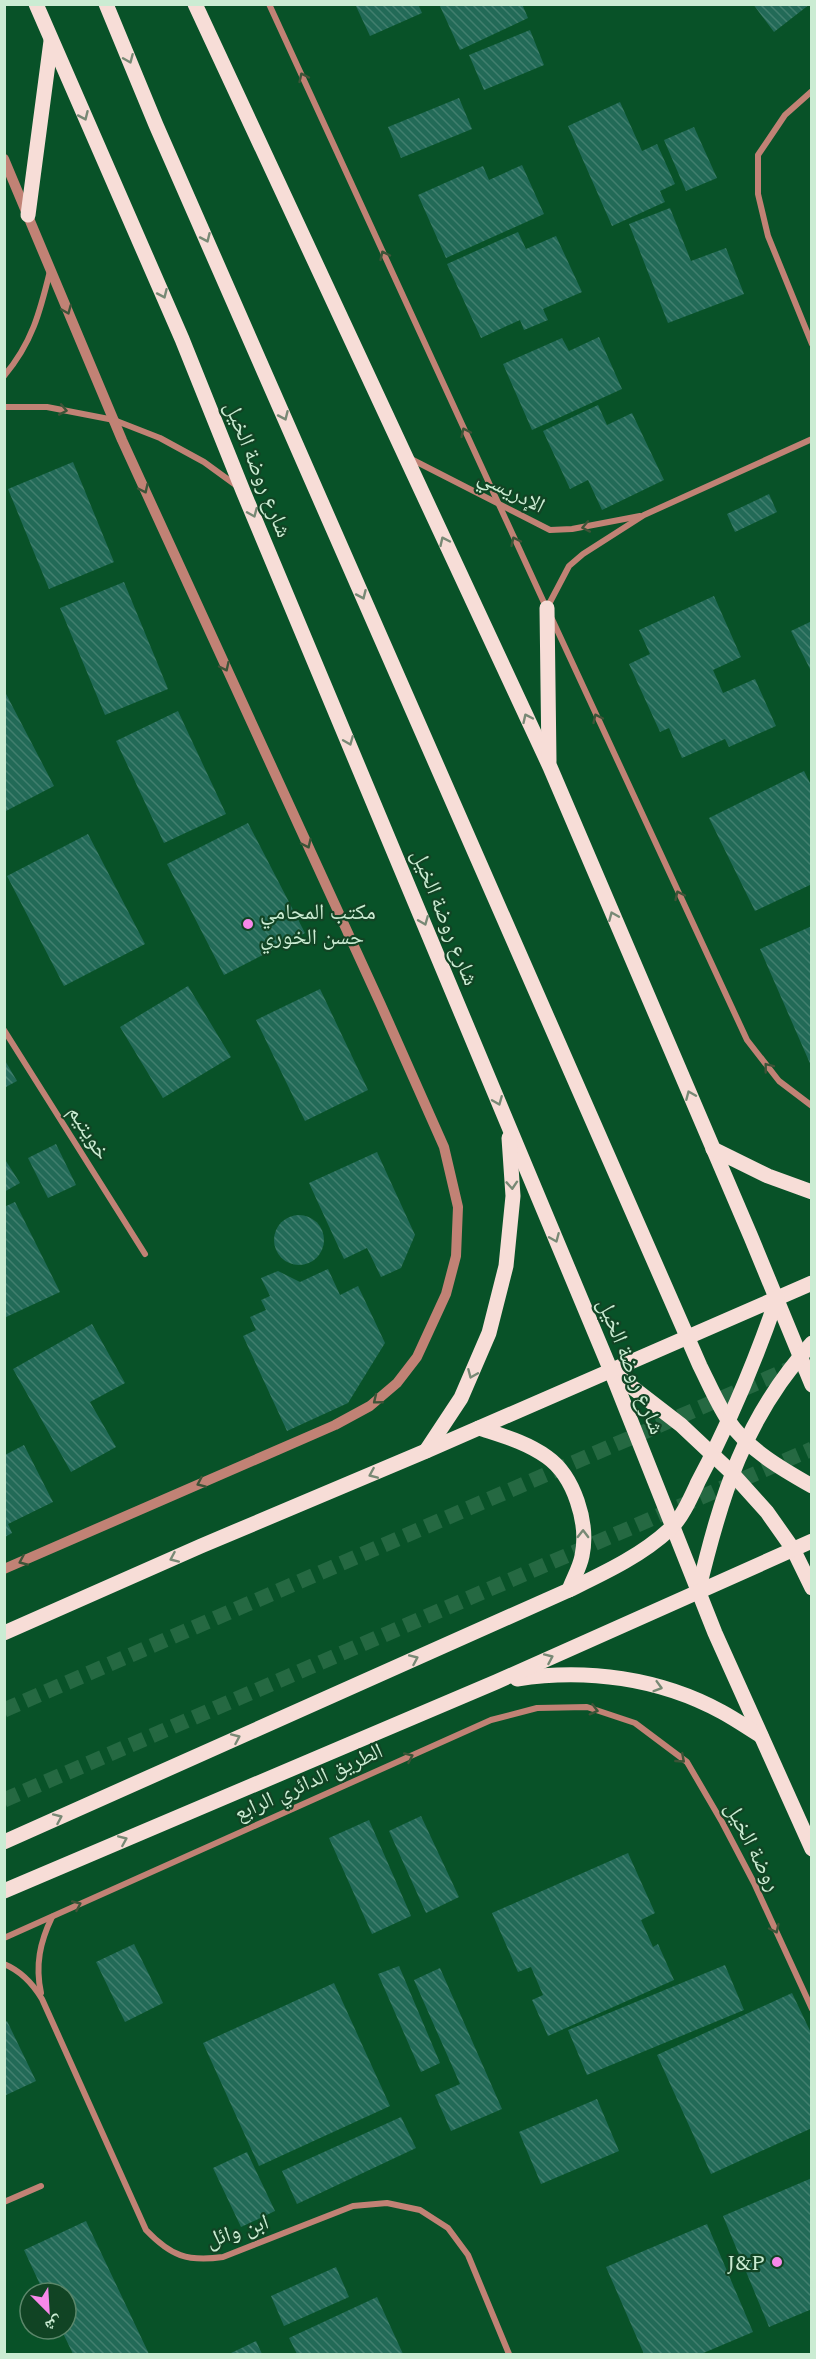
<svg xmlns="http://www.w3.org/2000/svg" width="816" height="2359" font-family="Spectral,'Noto Naskh Arabic',serif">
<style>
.building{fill:url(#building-back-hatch)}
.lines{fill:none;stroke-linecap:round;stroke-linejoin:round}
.primary-tunnel{stroke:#256942;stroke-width:15;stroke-dasharray:15 8;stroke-linecap:butt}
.minor{stroke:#c18275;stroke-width:6}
.tertiary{stroke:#c18275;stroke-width:10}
.primary{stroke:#f7ddd7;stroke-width:15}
.oneway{stroke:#788975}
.oneway2{stroke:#3d5438}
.poi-dot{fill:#f888ea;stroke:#114424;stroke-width:2}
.labels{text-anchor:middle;stroke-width:4.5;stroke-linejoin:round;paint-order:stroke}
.street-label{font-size:22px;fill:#cbecd3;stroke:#114424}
.poi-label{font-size:22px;fill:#cbecd3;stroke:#114424;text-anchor:start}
</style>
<defs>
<pattern id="building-back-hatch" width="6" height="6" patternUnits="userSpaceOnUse" patternTransform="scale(1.5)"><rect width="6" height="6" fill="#226a57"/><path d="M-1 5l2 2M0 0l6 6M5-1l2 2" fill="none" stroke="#417f6e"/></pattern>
</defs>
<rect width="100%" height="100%" fill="#085228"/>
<!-- building -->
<g class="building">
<path d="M355 4H418L422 13 370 36Z"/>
<path d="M439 4H522L528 18 460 50Z"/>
<path d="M753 4H810L774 32Z"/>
<path d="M530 30 544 65 484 90 469 55Z"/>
<path d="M459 98 472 129 401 158 388 127Z"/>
<path d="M620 102 642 151 657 144 675 184 660 191 665 202 612 226 568 126Z"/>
<path d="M694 127 717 178 686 191 664 140Z"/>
<path d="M522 165 544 214 446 258 418 195 483 166 489 180Z"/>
<path d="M670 208 691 261 726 248 744 294 668 323 629 224Z"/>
<path d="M518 232 526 249 556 236 582 292 543 309 548 320 524 330 520 320 481 338 447 264Z"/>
<path d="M599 337 622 389 532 430 503 364 562 338 569 351Z"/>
<path d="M598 405 607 425 632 413 664 480 602 510 588 480 570 489 543 431Z"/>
<path d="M73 462 114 562 49 589 8 489Z"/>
<path d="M769 494 777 512 735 532 727 514Z"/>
<path d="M124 582 168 689 105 715 60 608Z"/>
<path d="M714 596 741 657 713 670 723 693 755 679 776 726 729 747 725 739 682 758 669 728 660 732 629 664 650 654 639 630Z"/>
<path d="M812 621V673L791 631Z"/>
<path d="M4 690 54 786 4 812Z"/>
<path d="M178 711 226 814 164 843 116 741Z"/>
<path d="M804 771 812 787V884L755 911 709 818Z"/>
<path d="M248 823 305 933 224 975 167 864Z"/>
<path d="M88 834 145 944 64 986 7 876Z"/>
<path d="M812 926V1068L760 949Z"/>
<path d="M188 986 231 1057 163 1098 120 1027Z"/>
<path d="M320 989 368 1090 305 1121 256 1020Z"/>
<path d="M4 1059 17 1081 4 1088Z"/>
<path d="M56 1144 76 1185 48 1198 28 1158Z"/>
<path d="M377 1152 415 1235 401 1268 381 1277 367 1248 344 1259 309 1183Z"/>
<path d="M4 1158 20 1183 4 1192Z"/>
<path d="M15 1202 60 1292 4 1318V1207Z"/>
<circle cx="299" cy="1240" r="25"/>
<path d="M328 1269 340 1295 358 1286 385 1343 348 1403 287 1431 243 1336 256 1330 250 1317 266 1310 261 1300 270 1296 261 1278 278 1271 300 1282Z"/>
<path d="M92 1324 125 1383 90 1402 116 1447 71 1472 13 1369Z"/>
<path d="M24 1445 53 1502 8 1524 12 1533 5 1537V1455Z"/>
<path d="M421 1816 459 1897 426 1913 389 1831Z"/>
<path d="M369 1820 411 1916 372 1934 329 1838Z"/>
<path d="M628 1853 655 1913 641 1920 653 1947 658 1944 674 1980 548 2036 532 2000 543 1995 531 1967 518 1972 492 1913Z"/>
<path d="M134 1944 163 2003 125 2022 96 1962Z"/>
<path d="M725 1965 744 2010 587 2075 568 2030Z"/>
<path d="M399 1966 440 2063 421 2072 378 1974Z"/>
<path d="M440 1968 502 2109 451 2131 435 2095 460 2084 414 1980Z"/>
<path d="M334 1983 390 2106 259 2166 203 2043Z"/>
<path d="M792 1993 812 2035V2128L711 2174 657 2055Z"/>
<path d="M7 2021 36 2081 4 2096V2023Z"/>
<path d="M597 2099 619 2151 541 2184 519 2132Z"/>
<path d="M401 2117 416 2148 297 2204 282 2171Z"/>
<path d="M247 2152 275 2211 241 2227 213 2168Z"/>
<path d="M812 2178V2309L769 2327 723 2216Z"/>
<path d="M86 2221 149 2354H73L61 2329H66V2293H44L24 2250Z"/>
<path d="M707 2224 753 2332 701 2354H644L606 2267Z"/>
<path d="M336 2267 349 2297 284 2326 271 2296Z"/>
<path d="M377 2297 403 2354H297L289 2338Z"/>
<path d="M256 2341 262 2354H229Z"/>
</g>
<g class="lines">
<!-- primary-tunnel -->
<g class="primary-tunnel">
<path d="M4 1710 812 1359"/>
<path d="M4 1800 812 1449"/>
</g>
<!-- minor -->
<g class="minor">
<path d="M269 4 546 607"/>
<path d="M812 91 785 115 758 155V194L768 236 812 344"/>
<path d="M4 376C32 343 40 312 50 271"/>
<path d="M4 407H47L114 420 160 438 204 462 237 486"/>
<path d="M411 459 550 530 572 529 640 516"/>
<path d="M548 606 569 566 583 554 644 515 812 439"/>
<path d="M552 619 747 1040 779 1081 812 1106"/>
<path d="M4 1030 145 1254"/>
<path d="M4 1938 491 1720 537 1708 587 1707 635 1723 687 1762 722 1822 754 1883 812 2009"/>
<path d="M4 1964C21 1971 33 1984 42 1999L146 2230C171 2256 187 2262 223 2257L353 2206 387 2203 420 2210 448 2228 468 2255 509 2354"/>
<path d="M41 1993C35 1965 40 1942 52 1917"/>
<path d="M4 2202 41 2186"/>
</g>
<!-- tertiary -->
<path class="tertiary" d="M4 159 122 440 381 1005 444 1147 458 1207 456 1256 446 1294 417 1357 397 1383 370 1406 335 1425 4 1569"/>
<!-- primary -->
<g class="primary">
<path d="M36 4 182 339 243 491 611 1371 715 1633 812 1849"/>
<path d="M106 4 156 125 700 1366C709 1384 717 1403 728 1420 747 1449 782 1469 812 1486"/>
<path d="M195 4 550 767 751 1237 812 1385"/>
<path d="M28 215 51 41"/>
<path d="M547 608 549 761"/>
<path d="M713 1149 768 1176 812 1192"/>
<path d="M611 1371 681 1425 731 1472 767 1512 793 1549 812 1588"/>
<path d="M479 1428C503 1436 526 1442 547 1457 574 1476 589 1523 582 1556 580 1567 573 1579 569 1590"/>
<path d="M426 1451 461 1398 489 1333 506 1266 513 1196 509 1138"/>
<path d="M698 1592C721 1496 744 1418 812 1343"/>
<path d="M4 1633 201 1546 426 1451 812 1283"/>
<path d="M517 1679C586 1668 660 1678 722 1712 735 1719 748 1728 761 1736"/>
<path d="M4 1842 569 1590C604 1573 641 1556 670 1529 682 1518 691 1497 698 1482 730 1422 755 1362 777 1298"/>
<path d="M4 1891 496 1682 812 1541"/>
</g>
</g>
<!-- one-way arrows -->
<defs><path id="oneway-chevron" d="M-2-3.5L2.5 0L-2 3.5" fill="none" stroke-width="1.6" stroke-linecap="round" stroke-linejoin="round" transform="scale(1.5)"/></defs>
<g class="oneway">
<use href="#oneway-chevron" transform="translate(129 59) rotate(67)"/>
<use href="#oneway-chevron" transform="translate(84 116) rotate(66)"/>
<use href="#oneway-chevron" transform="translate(206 238) rotate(66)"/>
<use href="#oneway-chevron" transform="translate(163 294) rotate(66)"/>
<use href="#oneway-chevron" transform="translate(284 416) rotate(66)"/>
<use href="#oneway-chevron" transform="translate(253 513) rotate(67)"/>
<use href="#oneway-chevron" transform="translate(444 541) rotate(-115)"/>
<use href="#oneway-chevron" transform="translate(362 595) rotate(66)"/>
<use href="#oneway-chevron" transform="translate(527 718) rotate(-115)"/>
<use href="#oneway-chevron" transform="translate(349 741) rotate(68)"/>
<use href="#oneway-chevron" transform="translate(613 916) rotate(-113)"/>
<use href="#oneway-chevron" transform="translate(424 921) rotate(68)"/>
<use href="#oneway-chevron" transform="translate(690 1095) rotate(-113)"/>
<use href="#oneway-chevron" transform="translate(498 1101) rotate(68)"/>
<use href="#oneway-chevron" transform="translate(512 1185) rotate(86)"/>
<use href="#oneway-chevron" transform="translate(555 1238) rotate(67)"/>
<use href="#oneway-chevron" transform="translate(472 1374) rotate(113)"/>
<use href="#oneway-chevron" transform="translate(373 1474) rotate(157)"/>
<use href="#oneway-chevron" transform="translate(583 1534) rotate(-89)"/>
<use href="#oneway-chevron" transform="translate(174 1558) rotate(156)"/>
<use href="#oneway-chevron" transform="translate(549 1658) rotate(-24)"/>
<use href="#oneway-chevron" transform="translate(414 1659) rotate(-24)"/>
<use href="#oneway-chevron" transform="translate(658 1687) rotate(16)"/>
<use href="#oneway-chevron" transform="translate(236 1738) rotate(-24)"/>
<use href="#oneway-chevron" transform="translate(58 1818) rotate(-24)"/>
<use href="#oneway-chevron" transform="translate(123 1840) rotate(-23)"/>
</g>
<g class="oneway2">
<use href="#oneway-chevron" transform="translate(303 77) rotate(-115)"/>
<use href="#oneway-chevron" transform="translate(384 255) rotate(-115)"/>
<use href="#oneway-chevron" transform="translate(67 310) rotate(67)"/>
<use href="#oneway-chevron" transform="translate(63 410) rotate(11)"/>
<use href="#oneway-chevron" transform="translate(465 432) rotate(-115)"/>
<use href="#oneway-chevron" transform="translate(144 489) rotate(65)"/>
<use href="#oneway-chevron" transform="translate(586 527) rotate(169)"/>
<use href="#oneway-chevron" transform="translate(515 541) rotate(-115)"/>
<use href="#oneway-chevron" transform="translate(225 667) rotate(65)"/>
<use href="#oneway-chevron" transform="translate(597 718) rotate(-115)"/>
<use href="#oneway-chevron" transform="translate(307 844) rotate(65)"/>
<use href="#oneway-chevron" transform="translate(679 895) rotate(-115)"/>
<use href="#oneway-chevron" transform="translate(768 1067) rotate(-128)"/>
<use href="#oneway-chevron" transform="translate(377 1400) rotate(141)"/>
<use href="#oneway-chevron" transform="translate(201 1483) rotate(156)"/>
<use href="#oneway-chevron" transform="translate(23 1561) rotate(156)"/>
<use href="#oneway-chevron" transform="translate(594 1710) rotate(15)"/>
<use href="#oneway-chevron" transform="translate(409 1757) rotate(-24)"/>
<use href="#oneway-chevron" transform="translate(681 1759) rotate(41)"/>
<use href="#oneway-chevron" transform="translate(77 1905) rotate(-24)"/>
<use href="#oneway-chevron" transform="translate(775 1929) rotate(65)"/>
</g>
<!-- markers -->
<g class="poi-dot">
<circle cx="248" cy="924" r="6"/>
<circle cx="777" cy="2262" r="6"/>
</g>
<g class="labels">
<!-- street labels -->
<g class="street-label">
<text transform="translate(259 469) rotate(68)" y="8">شارع روضة الخيل</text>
<text transform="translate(512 490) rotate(27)" y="8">الإدريسي</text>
<text transform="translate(446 917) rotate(68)" y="8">شارع روضة الخيل</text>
<text transform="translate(90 1132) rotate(58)" y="8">خويتيم</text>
<text transform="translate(632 1366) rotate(68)" y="8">شارع روضة الخيل</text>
<text transform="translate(308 1781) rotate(-24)" y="8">الطريق الدائري الرابع</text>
<text transform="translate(754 1846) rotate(63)" y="8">روضة الخيل</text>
<text transform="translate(237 2230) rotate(-18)" y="8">ابن وائل</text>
</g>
<!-- poi labels -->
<g class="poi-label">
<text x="260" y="919">مكتب المحامي<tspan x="260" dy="25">حسن الخوري</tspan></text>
<text x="765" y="2270" text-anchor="end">J&amp;P</text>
</g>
</g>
<!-- border -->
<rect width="816" height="2359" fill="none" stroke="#cbecd3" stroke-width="12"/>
<!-- north arrow -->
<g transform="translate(48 2311) rotate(156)"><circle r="28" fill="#114424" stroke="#5b876a" stroke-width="1.5"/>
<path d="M0-4.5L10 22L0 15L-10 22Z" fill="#f888ea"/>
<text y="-9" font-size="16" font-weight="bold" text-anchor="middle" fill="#cbecd3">ش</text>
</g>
</svg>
